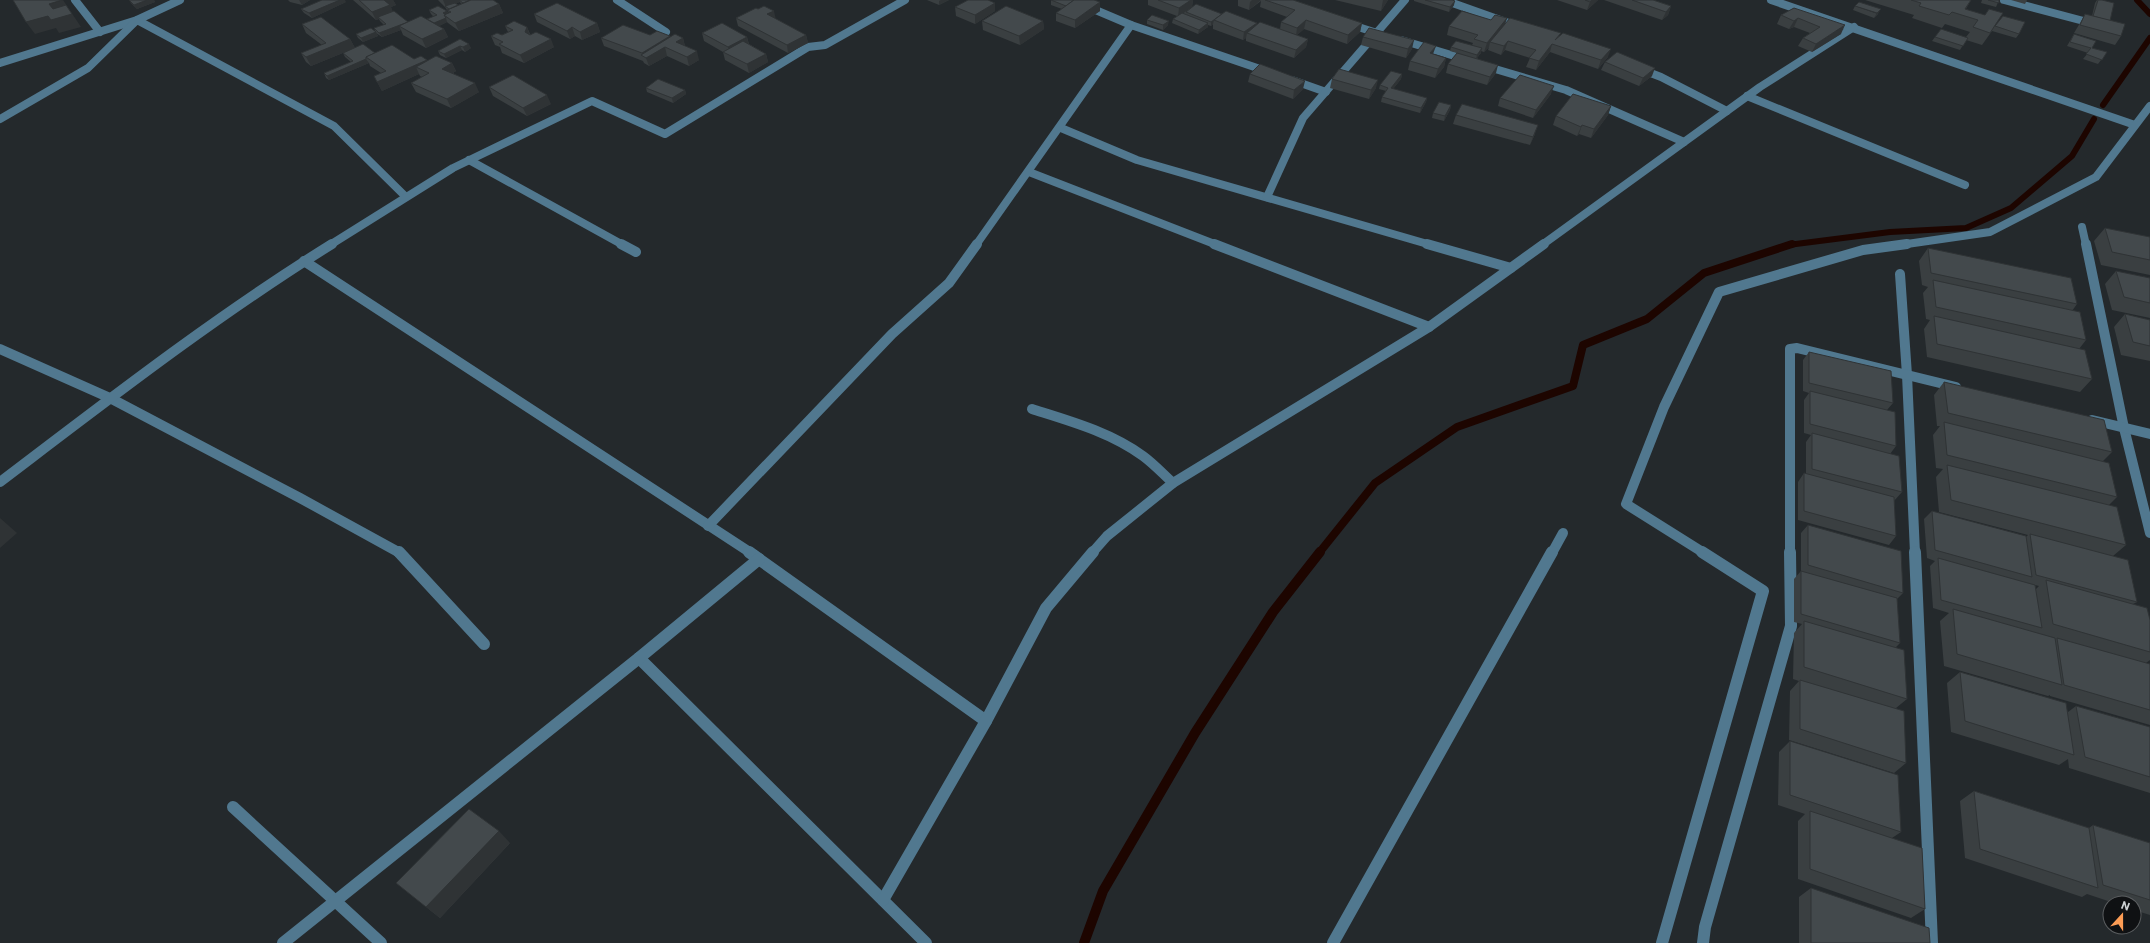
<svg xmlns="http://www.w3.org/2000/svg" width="2150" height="943" font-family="Commissioner,sans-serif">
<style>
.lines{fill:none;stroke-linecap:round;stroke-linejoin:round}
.stream-far2{stroke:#1d0500;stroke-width:6}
.stream-far1{stroke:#1d0500;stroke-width:8}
.stream{stroke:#1d0500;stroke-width:10}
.minor-far2{stroke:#51788f;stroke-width:8}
.minor-far1{stroke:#51788f;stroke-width:10}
.minor{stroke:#51788f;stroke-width:12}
.wall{fill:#3a3f41;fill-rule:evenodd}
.shaded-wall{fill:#2f3335}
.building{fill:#43494c;stroke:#2f3335}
</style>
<rect width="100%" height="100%" fill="#24292c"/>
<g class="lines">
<!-- stream-far2 -->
<g class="stream-far2">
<path d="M2137 0 2150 14"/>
<path d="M2103 105 2150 38"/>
<path d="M1788 245 1890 232 1966 228 2011 208 2072 156 2094 119"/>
</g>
<!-- stream-far1 -->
<path class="stream-far1" d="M1319 553 1375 483 1457 427 1573 386 1583 345 1647 319 1704 273 1792 244"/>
<!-- stream -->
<path class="stream" d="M1084 943 1103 891 1195 733 1273 612 1320 552"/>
<!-- minor-far2 -->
<g class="minor-far2">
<path d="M75 0 100 32"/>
<path d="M617 0 666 32"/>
<path d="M1072 0 1131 25 1269 72"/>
<path d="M1444 0 1520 27"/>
<path d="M1771 0 2135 125"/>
<path d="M2004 0 2095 24"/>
<path d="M1349 24 1380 34"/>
<path d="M1401 40 1468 60"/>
<path d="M0 63 137 20 180 0"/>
<path d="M1485 66 1566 90 1684 142"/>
<path d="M1640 69 1661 77 1727 111"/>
<path d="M1292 80 1326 92"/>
<path d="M1747 96 1965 185"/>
<path d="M0 119 88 68 137 20 334 126 406 197"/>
<path d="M1061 128 1137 160 1431 245"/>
<path d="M469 160 623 245"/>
<path d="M1029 172 1217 245"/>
<path d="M1267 197 1303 118 1405 0"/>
<path d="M2082 227 2086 245"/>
<path d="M330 245 453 168 592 101 665 134 808 47 825 45 905 0"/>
<path d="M976 245 1131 25"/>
<path d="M1542 245 1760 87 1854 27"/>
<path d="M1900 245 1990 232 2096 177 2150 106"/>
</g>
<!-- minor-far1 -->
<g class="minor-far1">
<path d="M621 244 636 252"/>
<path d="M1214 244 1429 327"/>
<path d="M1427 244 1511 268"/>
<path d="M2086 244 2124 428 2150 533"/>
<path d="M304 261 751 553"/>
<path d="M1900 274 1907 375 1915 553"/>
<path d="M0 349 110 398 300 498 400 553"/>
<path d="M1032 409C1070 421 1110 432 1143 456 1154 464 1163 474 1173 483"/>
<path d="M2092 420 2150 434"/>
<path d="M0 482C108 400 216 316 332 244"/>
<path d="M708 526 892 334 949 283 977 244"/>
<path d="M1092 553 1107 536 1173 483 1429 327 1544 244"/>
<path d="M1552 553 1563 533"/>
<path d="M1704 553 1626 504 1664 407 1719 292 1863 250 1907 244"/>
<path d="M1790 553V349L1797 348 1956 387"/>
</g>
<!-- minor -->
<g class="minor">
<path d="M399 552 484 644"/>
<path d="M749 552 986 721"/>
<path d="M1915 552 1932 943"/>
<path d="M639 658 926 943"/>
<path d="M233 807 381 943"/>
<path d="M883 900 986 721 1046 608 1093 552"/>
<path d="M283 943 639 658 759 559"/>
<path d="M1333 943 1552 552"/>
<path d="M1662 943 1763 591 1702 552"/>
<path d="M1703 943 1705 927 1791 626 1790 552"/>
</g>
</g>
<!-- wall -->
<g class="wall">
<path d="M129 0H154L155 2 137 9 131 3Z"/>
<path d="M288 0H310L302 5 290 2Z"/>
<path d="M353 0H393L396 5 391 7 392 11 408 22 427 19 434 17 431 14 429 10 447 11 448 13H449L445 7 438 0H493L499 4 503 13 459 31 448 23 447 22 439 26 444 29 448 37 426 48 403 35 401 30 382 37 376 33 374 28 384 25 380 21 379 19 376 20ZM460 2 461 4 458 5 456 3Z"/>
<path d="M927 0H949L939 5Z"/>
<path d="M1051 0 1100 2V11L1075 28 1056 21V13L1062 9 1051 5Z"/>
<path d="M1148 0H1193L1192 7 1222 14 1256 25 1280 29 1281 22 1287 17 1260 7 1261 1 1249 10 1238 6V0H1293L1362 23 1360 32 1347 44 1304 29 1297 35 1308 39 1306 47 1294 58 1246 41V38L1243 40 1213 29V24L1211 26 1208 25V27L1198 34 1172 23 1173 19 1177 16 1148 5Z"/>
<path d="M1335 0H1388L1381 11Z"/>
<path d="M1414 0H1452L1454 5 1449 12 1414 1Z"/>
<path d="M1557 0H1598L1587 10Z"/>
<path d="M1604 0H1653L1671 6 1668 15 1662 20Z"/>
<path d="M1865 0H1971L1966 9 1996 25 2019 34 2016 38 1992 31 1982 45 1966 40 1960 50 1932 41 1935 37H1966L1970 32 1945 24 1942 28 1912 18 1914 15Z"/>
<path d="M1982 0H1999L1996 7 1981 3Z"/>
<path d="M2011 0H2027L2025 4Z"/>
<path d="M2097 0H2102L2110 21 2121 36 2115 45 2074 33 2080 23 2085 14 2092 16 2095 3Z"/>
<path d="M346 2 312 18 304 13 301 9Z"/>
<path d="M995 3V11L975 24 956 16 955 7Z"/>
<path d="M1855 6 1878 14 1874 18 1853 10Z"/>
<path d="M1794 8 1841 34 1812 52 1798 46 1803 38 1810 33 1794 27 1789 29 1777 24 1781 15Z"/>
<path d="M534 14 597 23 600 32 582 40 575 36 570 39 537 22Z"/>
<path d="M736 18 775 19 806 35 808 43 788 53 738 26Z"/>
<path d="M1507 18 1505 24 1560 36 1608 57 1598 69 1550 52 1536 70 1526 67 1530 58 1505 50 1501 55 1488 50 1489 47 1484 52 1481 51V53L1477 58 1496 73 1487 85 1446 73 1448 64 1457 53 1450 51 1451 47 1472 45 1473 43 1447 35 1449 26Z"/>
<path d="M1147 20 1168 25 1163 30 1147 24Z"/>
<path d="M982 21H1043L1044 29 1020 45 983 30Z"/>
<path d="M302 24 350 39 355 48 311 66 306 62 301 53 322 45 306 33Z"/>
<path d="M505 26 527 27 530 34 554 47 524 63 502 53 500 47 495 45 491 36 502 35 508 32Z"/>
<path d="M376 32 378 36 363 42 358 38 356 34Z"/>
<path d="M702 33 747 37 749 44 766 54 768 62 749 73 725 60 723 52 704 41Z"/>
<path d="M2074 34 2092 48 2107 52 2098 64 2083 59 2088 53 2067 46Z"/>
<path d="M650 35 683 38 685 46 699 60 689 66 667 56 649 66 644 63 643 61 604 46 601 38Z"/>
<path d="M1363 37 1412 49 1406 58 1361 45Z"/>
<path d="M460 39 471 48 465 52 462 50 446 58 440 55 438 51Z"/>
<path d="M343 53H375L414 59 452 63 456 71 453 73 479 92 451 108 416 92 411 83 422 77 420 76 419 74 382 91 374 76 381 73 370 66 369 63 329 80 326 78 324 73 351 62 345 57Z"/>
<path d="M1433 54 1446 58 1444 67 1435 78 1408 70 1410 61Z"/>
<path d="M1605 62 1652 76 1639 86 1601 70Z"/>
<path d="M1250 74 1303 89 1293 99 1248 82Z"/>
<path d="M1402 74 1401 79 1393 89 1427 98 1426 102 1420 113 1381 102 1382 97 1386 91 1379 89 1380 85Z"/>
<path d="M1332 79 1376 88 1369 99 1330 88Z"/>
<path d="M489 87 551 104 527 116 493 96Z"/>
<path d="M646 88 685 90 686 94 673 103 647 92Z"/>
<path d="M1551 94 1533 118 1498 106 1500 98Z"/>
<path d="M1451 105 1450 110 1444 121 1432 118 1433 113Z"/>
<path d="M1611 106 1608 115 1591 138 1579 134 1577 136 1553 125 1556 116Z"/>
<path d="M1456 115 1535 134 1530 145 1453 124Z"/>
<path d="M2105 228 2150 237V275L2101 265 2094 241Z"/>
<path d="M1928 248 2077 304 2072 311 2086 340 2079 349 2092 379 2080 392 1927 357 1924 329 1930 320 1926 319 1923 293 1928 287 1922 285 1919 261Z"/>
<path d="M2116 271 2150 278V318L2112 310 2105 284Z"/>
<path d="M2125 314 2150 320V361L2121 355 2114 327Z"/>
<path d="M1809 352 1893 403 1887 410 1896 446 1890 454 1902 492 1894 501 1896 536 1889 545 1798 520V482L1804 473 1806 474V442L1811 435 1804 433V400L1809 393 1803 391V360Z"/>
<path d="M1944 382 2112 452 2103 461 2117 497 2109 505 2126 545 2113 556 2137 602 2133 604 2150 652V660L2146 663 2150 664V725L2050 696V695L2048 696 1944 666 1940 621 1949 613 1933 608 1930 566 1935 561 1927 558 1924 519 1932 511 2026 537 2028 535 1939 512 1936 477 1943 469 1936 468 1933 435 1940 426H1937L1934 395ZM2035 585 2039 586 2036 589Z"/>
<path d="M1808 525 1903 593 1897 599 1900 643 1895 648 1907 699 1896 708 1906 763 1894 773 1789 740 1790 691 1799 681 1793 679 1794 633 1802 624 1794 622V579L1801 571V533Z"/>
<path d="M1960 672 2068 712 2076 706 2150 727V793L2069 768 2068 759 2059 765 1951 732 1947 683Z"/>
<path d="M1790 741 1901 832 1892 838 1925 909 1911 918 1798 879V821L1805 814 1778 805 1779 752Z"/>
<path d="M1974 791 2089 828 2093 825 2150 843V915L2134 910V903H2114L2087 894 2082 897 1965 858 1960 801Z"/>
<path d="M510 843 440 918 396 883Z"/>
<path d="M1811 888 1930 943H1799V897Z"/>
</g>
<!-- shaded-wall -->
<g class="shaded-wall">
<path d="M63 0 81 27 59 33 56 28 35 34 26 22 48 16 58 17 49 4Z"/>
<path d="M147 0H154L155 2 137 9 134 5Z"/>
<path d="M299 0H310L302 5Z"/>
<path d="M340 0H345L346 2 312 18 309 13Z"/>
<path d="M383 0H393L396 5 391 7 394 14 378 17 379 19 376 20 372 12Z"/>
<path d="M443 0H459L460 2 446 7Z"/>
<path d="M941 0H949L939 5V1Z"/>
<path d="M1191 0H1193L1192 7 1178 17 1179 8Z"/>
<path d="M1252 0H1261L1249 10 1250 2Z"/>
<path d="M1383 0H1388L1381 11Z"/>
<path d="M1592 0H1598L1587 10 1590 2Z"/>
<path d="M1455 1 1454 5 1449 12 1450 7Z"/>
<path d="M1100 2V11L1075 28V20Z"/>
<path d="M995 3V11L975 24V15Z"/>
<path d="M499 4 503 13 459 31 455 23Z"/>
<path d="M1671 6 1668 15 1662 20 1666 12Z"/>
<path d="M1881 9 1878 14 1874 18 1877 13Z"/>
<path d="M447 11 449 16 447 17 443 13Z"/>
<path d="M774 11 776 20 767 14Z"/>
<path d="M1222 14 1214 20 1213 24 1211 26V22Z"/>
<path d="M446 18 447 22 433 29 431 24Z"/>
<path d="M1507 18 1504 27 1490 42 1489 47 1484 52 1487 43Z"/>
<path d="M1798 18 1794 27 1789 29 1794 21Z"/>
<path d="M1306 20 1304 29 1296 36 1297 28Z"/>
<path d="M1043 21 1044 29 1020 45 1019 36Z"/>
<path d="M1169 21 1168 25 1163 30V25Z"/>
<path d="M408 22 399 26 401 30 382 37 379 33Z"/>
<path d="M597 23 600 32 582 40 580 32Z"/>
<path d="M1208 23V27L1198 34 1199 30Z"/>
<path d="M1257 23 1256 31 1247 33 1246 38 1243 40 1244 32Z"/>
<path d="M1362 23 1360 32 1347 44 1348 35Z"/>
<path d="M1845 25 1841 34 1812 52 1816 44Z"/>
<path d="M527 27 530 36 525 32Z"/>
<path d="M572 27 575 36 570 39 567 31Z"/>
<path d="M444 29 448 37 426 48 422 39Z"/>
<path d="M376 32 378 36 363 42 361 38Z"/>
<path d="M806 35 808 43 788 53 787 45Z"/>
<path d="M670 36 672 44 665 47 667 56 649 66 646 58 643 55 642 53Z"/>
<path d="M747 37 749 46 730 55 728 47Z"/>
<path d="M683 38 685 47 676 42Z"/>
<path d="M350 39 355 48 311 66 306 57Z"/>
<path d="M551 39 554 47 524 63 520 55Z"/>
<path d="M1308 39 1306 47 1294 58 1296 50Z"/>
<path d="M1414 40 1412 49 1406 58 1408 49Z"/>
<path d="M1508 41 1505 50 1501 55 1504 46Z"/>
<path d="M469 44 471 48 465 52 463 47Z"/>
<path d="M1552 44 1550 52 1536 70 1539 61Z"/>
<path d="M460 46 462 50 446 58 444 54Z"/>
<path d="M1436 46 1433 54 1430 53Z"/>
<path d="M1482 48 1481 53 1476 59 1477 55Z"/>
<path d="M1611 49 1608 57 1598 69 1601 60Z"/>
<path d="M697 51 699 60 689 66 687 57Z"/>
<path d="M766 54 768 62 749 73 747 64Z"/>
<path d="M1446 58 1444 67 1435 78 1438 69Z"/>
<path d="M366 59 369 63 329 80 327 76Z"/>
<path d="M427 60 431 69 416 67 419 74 382 91 377 82Z"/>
<path d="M452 63 456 71 446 77 442 69Z"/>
<path d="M1498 65 1496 73 1487 85 1490 77Z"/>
<path d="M1655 68 1652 76 1639 86 1643 78Z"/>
<path d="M1402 74 1401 79 1390 93 1391 88Z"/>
<path d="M1378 80 1376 88 1369 99 1371 90Z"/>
<path d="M1305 81 1303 89 1293 99 1294 90Z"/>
<path d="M475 83 479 92 451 108 447 99Z"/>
<path d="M1554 86 1551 94 1533 118 1536 110Z"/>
<path d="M685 90 686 94 673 103 672 98Z"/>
<path d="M547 95 551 104 527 116 523 108Z"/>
<path d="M1427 98 1426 102 1420 113 1421 108Z"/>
<path d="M1451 105 1450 110 1444 121 1445 116Z"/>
<path d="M1611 106 1608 115 1591 138 1594 129Z"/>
<path d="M1538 125 1535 134 1530 145 1533 137Z"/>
<path d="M1582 125 1579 134 1577 136 1581 127Z"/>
<path d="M0 518 17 533 0 548Z"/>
<path d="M499 831 510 843 440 918 426 907Z"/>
</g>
<!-- building -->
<g class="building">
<path d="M13 0H62L49 4 53 9 66 5 72 14 51 20 48 16 26 22Z"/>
<path d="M129 0H147L134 5Z"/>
<path d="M322 0H340L309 13 301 9Z"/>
<path d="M359 0H384L390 5 372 12Z"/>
<path d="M459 0H470L463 3Z"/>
<path d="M471 0H493L499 4 455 23 444 15 451 12 447 10Z"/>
<path d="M968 0H988L995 3 975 15 955 7Z"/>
<path d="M1051 0H1074L1066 6Z"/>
<path d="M1074 0H1094L1100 2 1075 20 1056 13Z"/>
<path d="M1158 0H1191L1179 8Z"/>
<path d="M1265 0H1293L1362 23 1348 35 1306 20 1297 28 1281 22 1295 10Z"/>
<path d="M1425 0H1452L1455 1 1450 7Z"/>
<path d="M1585 0H1592L1590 2Z"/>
<path d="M1632 0H1653L1671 6 1666 12Z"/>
<path d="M1911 0H1971L1965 9 1985 15 1989 9 2003 13 1990 33 1973 27 1978 20 1952 12 1949 15 1919 6 1921 3Z"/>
<path d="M1988 0H1999V3Z"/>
<path d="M2098 0H2102L2114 3 2110 21 2093 16Z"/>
<path d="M1859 2 1881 9 1877 13 1855 6Z"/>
<path d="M455 3 458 5 449 9 445 6Z"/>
<path d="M557 3 597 23 580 32 572 27 567 31 534 14Z"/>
<path d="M1196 4 1222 14 1211 22 1186 12Z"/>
<path d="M438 6 447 11 443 13 446 14 444 15 446 18 434 23 427 19 437 15 429 10Z"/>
<path d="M764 6 774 11 767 14 806 35 787 45 736 18 756 8 758 9Z"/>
<path d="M1006 6 1043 21 1019 36 982 21Z"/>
<path d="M1794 8 1845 25 1816 44 1803 38 1820 27 1798 18 1794 21 1781 15Z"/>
<path d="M394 11 408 22 379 33 374 28 386 24 378 17Z"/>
<path d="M1226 11 1257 23 1244 32 1214 20Z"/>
<path d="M1462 11 1491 20 1495 15 1507 18 1487 43 1474 39 1478 35 1449 26Z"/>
<path d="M1182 13 1208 23 1199 30 1173 19Z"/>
<path d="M2085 14 2125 24 2121 36 2080 25Z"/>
<path d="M1152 15 1169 21 1163 25 1147 20Z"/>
<path d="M421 16 444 29 422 39 399 26Z"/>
<path d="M2003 16 2025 22 2019 34 1995 26Z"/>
<path d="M321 17 350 39 306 57 301 53 326 43 302 24Z"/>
<path d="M1510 18 1561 33 1555 40 1563 33 1611 49 1601 60 1552 44 1539 61 1529 58 1536 50 1508 41 1504 46 1490 42Z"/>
<path d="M514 21 527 27 525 32 530 35 536 32 551 39 520 55 499 44 503 42 491 36 497 33 502 35 513 30 505 26Z"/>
<path d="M1260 22 1308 39 1296 50 1247 33Z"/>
<path d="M722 23 747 37 728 47 702 33Z"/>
<path d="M623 25 650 35 657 31 670 36 642 53 601 38Z"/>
<path d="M371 28 376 32 361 38 356 34Z"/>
<path d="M1369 28 1414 40 1408 49 1363 37Z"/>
<path d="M1941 29 1968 38 1963 46 1935 37Z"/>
<path d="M675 34 683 38 676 42 697 51 687 57 665 47 646 58 641 55Z"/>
<path d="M2074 34 2096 41 2092 48 2107 52 2102 60 2086 54 2091 48 2070 42Z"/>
<path d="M460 39 469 44 463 47 460 46 444 54 438 51Z"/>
<path d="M743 41 766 54 747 64 723 52Z"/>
<path d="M1456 41 1482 48 1477 55 1451 47Z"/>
<path d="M1424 42 1436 46 1430 53 1446 58 1438 69 1410 61Z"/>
<path d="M363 44 375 53 366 57V59L327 76 324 73 353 61 343 53Z"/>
<path d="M392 45 414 59 421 56 427 60 377 82 374 76 386 71 366 57Z"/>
<path d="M1617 52 1655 68 1643 78 1605 62Z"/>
<path d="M1457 53 1498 65 1490 77 1448 64Z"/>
<path d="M436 56 452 63 442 69 475 83 447 99 411 83 429 73 416 67Z"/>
<path d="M1260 64 1305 81 1294 90 1250 74Z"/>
<path d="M1339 69 1378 80 1371 90 1332 79Z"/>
<path d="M1391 71 1402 74 1391 88 1427 98 1421 108 1382 97 1388 88 1380 85Z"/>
<path d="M513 75 547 95 523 108 489 87Z"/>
<path d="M1520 75 1554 86 1536 110 1500 98Z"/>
<path d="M658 79 685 90 672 98 646 88Z"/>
<path d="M1573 94 1611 106 1594 129 1582 125 1581 127 1556 116Z"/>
<path d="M1439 102 1451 105 1445 116 1433 113Z"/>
<path d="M1462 104 1538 125 1533 137 1456 115Z"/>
<path d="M2105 228 2150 237V260L2112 252Z"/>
<path d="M1928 248 2071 278 2077 304 1931 273Z"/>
<path d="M2116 271 2150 278V303L2124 297Z"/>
<path d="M1933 280 2080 312 2086 340 1936 307Z"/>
<path d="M2125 314 2150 320V346L2133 342Z"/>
<path d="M1934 316 2085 350 2092 379 1937 344Z"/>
<path d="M1809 352 1891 371 1893 403 1809 383Z"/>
<path d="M1944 382 2104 420 2112 452 1948 413Z"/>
<path d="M1810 391 1895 412 1896 446 1810 424Z"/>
<path d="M1944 422 2109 463 2117 497 1947 455Z"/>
<path d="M1812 433 1899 456 1902 492 1812 469Z"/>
<path d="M1947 465 2117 507 2126 545 1951 500Z"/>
<path d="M1804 473 1894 497 1896 536 1804 511Z"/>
<path d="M1932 511 2026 536 2032 577 1935 550Z"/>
<path d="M1808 525 1901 551 1903 593 1808 565Z"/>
<path d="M2030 534 2128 560 2137 602 2036 575Z"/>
<path d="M1938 558 2035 585 2042 628 1941 600Z"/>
<path d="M1801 571 1897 598 1900 643 1801 614Z"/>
<path d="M2046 580 2147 608 2150 620V652L2053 624Z"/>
<path d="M1953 609 2055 638 2062 685 1957 654Z"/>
<path d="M1804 621 1904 650 1907 699 1804 667Z"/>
<path d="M2057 638 2150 664V710L2064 685Z"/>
<path d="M1960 672 2066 703 2074 755 1965 721Z"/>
<path d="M1800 680 1904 711 1906 763 1800 729Z"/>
<path d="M2076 706 2150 727V777L2085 757Z"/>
<path d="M1790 741 1898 775 1901 832 1790 795Z"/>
<path d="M1974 791 2089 828 2098 888 1980 849Z"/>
<path d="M469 809 499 831 426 907 396 883Z"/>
<path d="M1810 811 1922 848 1925 909 1810 869Z"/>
<path d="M2093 825 2150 843V900L2103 885Z"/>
<path d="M1811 888 1929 928 1930 943H1811Z"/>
</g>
<!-- north arrow -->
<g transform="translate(2122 915) rotate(21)"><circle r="19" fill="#0f1113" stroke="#5b5e60"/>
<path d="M0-3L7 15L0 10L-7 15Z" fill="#fd9d55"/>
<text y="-6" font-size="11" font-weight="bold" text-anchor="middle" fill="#ced2d4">N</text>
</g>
</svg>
